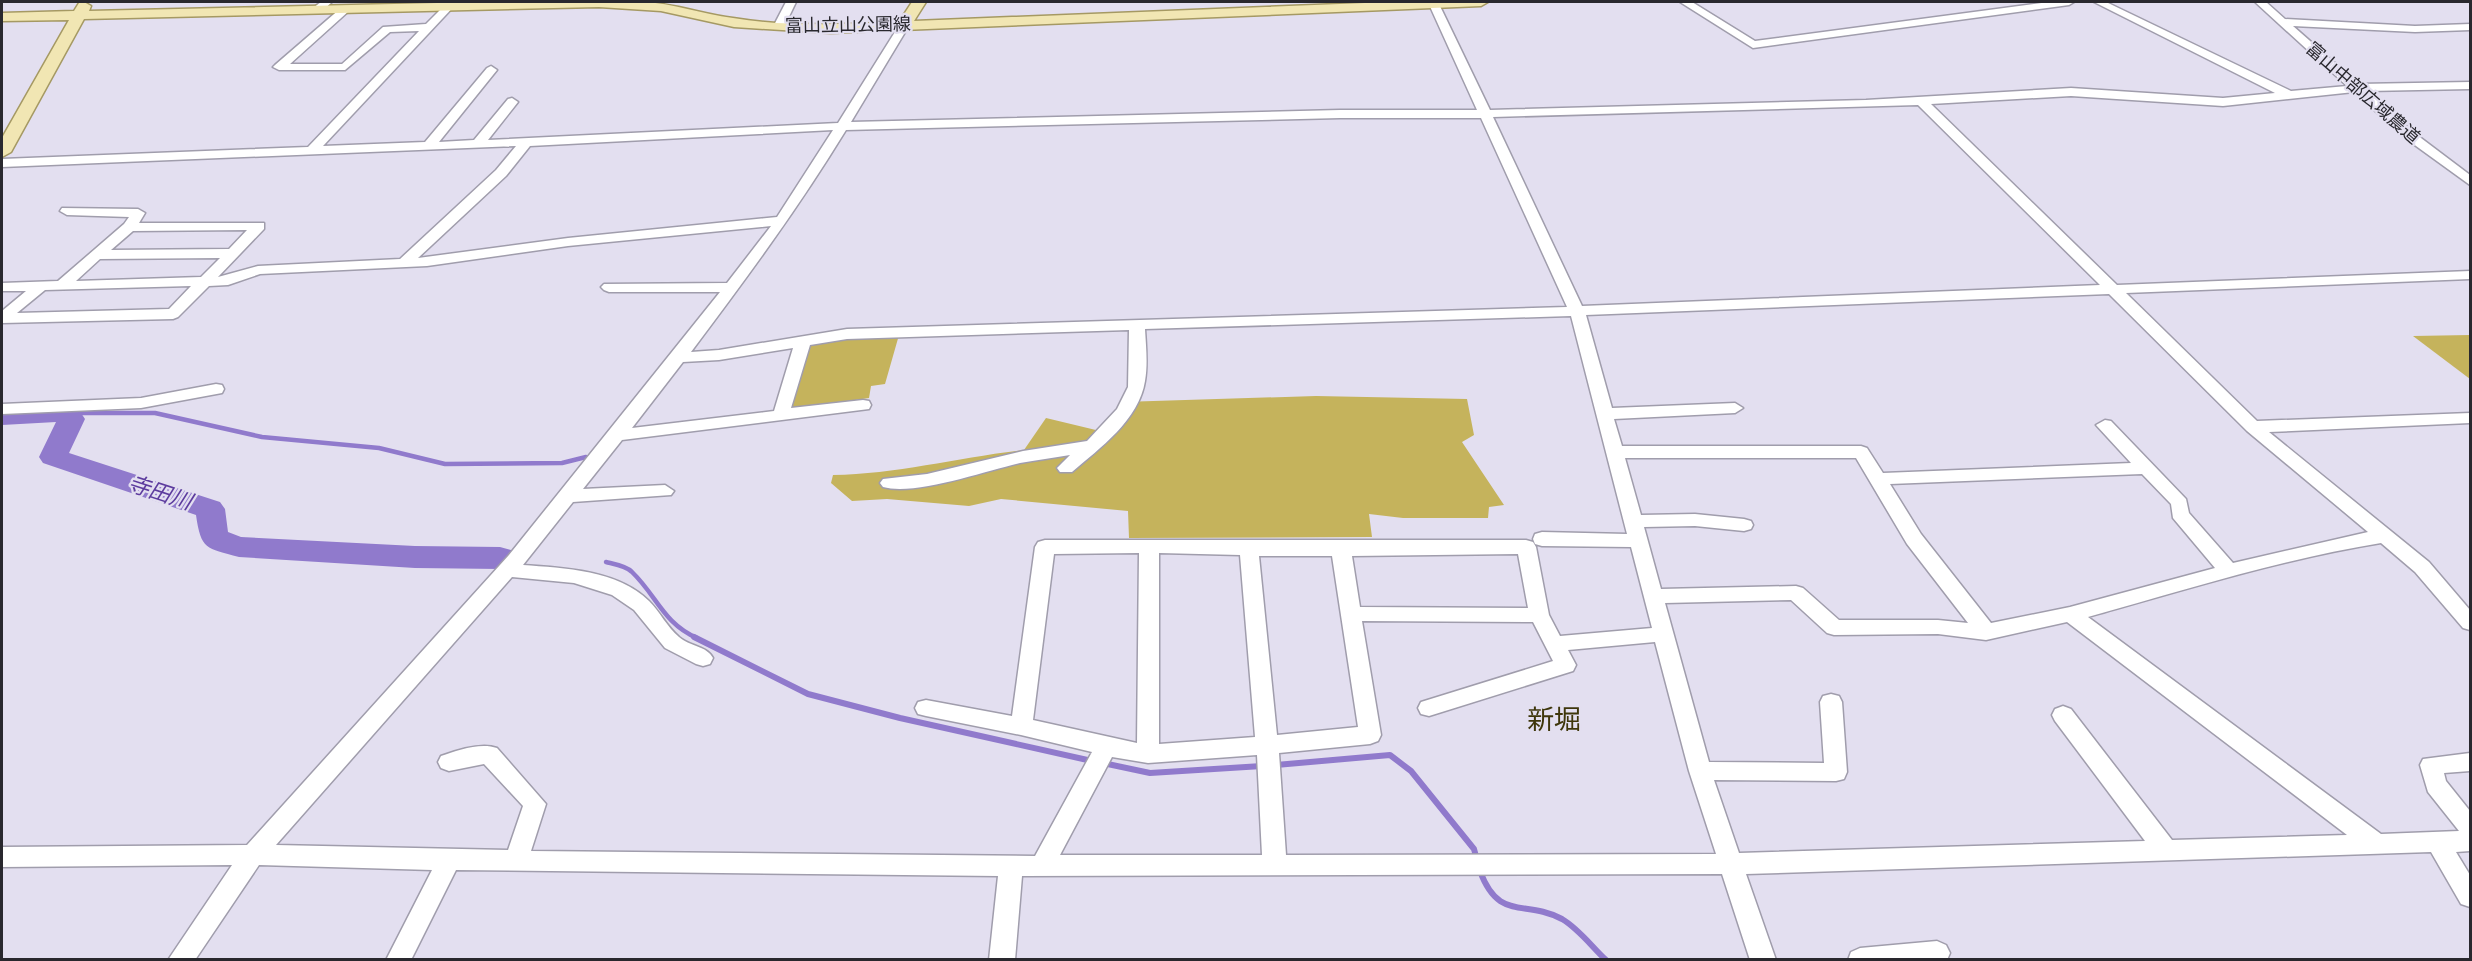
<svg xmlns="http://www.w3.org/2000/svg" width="2472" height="961" font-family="Ubuntu,'Noto Sans JP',sans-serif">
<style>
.green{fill:#c5b35c}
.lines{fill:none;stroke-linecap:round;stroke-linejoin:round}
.stream-far1{stroke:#907acc;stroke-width:4.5}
.stream{stroke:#907acc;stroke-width:6}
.river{fill:#907acc;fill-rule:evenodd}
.minor-casing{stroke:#a09dac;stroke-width:3}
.major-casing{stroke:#a59963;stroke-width:3}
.minor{fill:#fff;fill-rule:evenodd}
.major{fill:#f1e6b3;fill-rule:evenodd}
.labels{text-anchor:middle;stroke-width:4.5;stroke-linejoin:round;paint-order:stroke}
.far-street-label{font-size:18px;fill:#29282e;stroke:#e3dff0}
.water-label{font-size:22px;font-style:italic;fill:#5d3c9e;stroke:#e3dff0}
.near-neighbourhood-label{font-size:27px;fill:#3e360b;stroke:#e3dff0}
</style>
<rect width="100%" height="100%" fill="#e3dff0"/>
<!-- green -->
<g class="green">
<path d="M899 335 885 384 871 386 869 398 789 410 810 344 846 336Z"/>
<path d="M2470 335V379L2413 336Z"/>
<path d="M1316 396 1467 399 1474 435 1462 442 1504 505 1489 507 1488 518H1403L1369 514 1372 537 1129 538 1128 511 1001 499 969 506 887 499 852 501 831 483 833 475C897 474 960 457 1024 450L1046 418 1100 431 1122 402Z"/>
</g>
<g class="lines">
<!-- stream-far1 -->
<g class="stream-far1">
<path d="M58 413H155L262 437 379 448 445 464 562 463 586 457"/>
<path d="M606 562C614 564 627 566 632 572 657 596 663 623 697 638"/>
</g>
<!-- stream -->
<g class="stream">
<path d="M694 637 808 694 900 718 1092 761"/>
<path d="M1103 763 1150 773 1262 766"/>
<path d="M1276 765 1390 755 1411 771 1474 849 1477 860"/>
<path d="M1480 871C1499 922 1524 899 1562 919 1579 929 1592 947 1606 960"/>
</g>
<!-- river -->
<path class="river" d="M58 405 81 413 85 419 69 453 220 502 225 509 228 532 241 537 415 546 500 547 511 550 515 558 511 566 500 569 415 568 239 557C206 548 201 550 196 515L43 463 39 457 56 422 2 425V409Z"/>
<defs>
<g id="minor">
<path d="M321 2H332L321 12H313V8Z"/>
<path d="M448 2H458L323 146 425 142 487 68 491 66 497 70 439 142 474 140 508 99 512 98 518 102 488 140 838 123 900 24 905 21 910 24 851 122 1340 110H1477L1428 2H1438L1490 110 1866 100 2071 88 2223 98 2275 93 2094 2H2106L2291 91 2347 86 2255 2H2266L2285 19 2415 26 2470 24V30L2415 32 2293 26 2359 84 2470 82V89L2367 91 2413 132 2470 175V185L2405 138 2354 92 2223 106 2071 96 1931 104 2117 285 2470 271V279L2126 293 2257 421 2470 413V423L2269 432 2429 562 2470 610V630L2463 628 2415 572 2381 543C2282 559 2184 590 2088 617L2381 834 2459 831 2428 792 2420 765 2423 759 2470 753V771L2444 773 2446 781 2470 811V851L2456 852 2470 875V907L2461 904 2431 852 1746 874 1776 960H1750L1722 874 1022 876 1015 960H989L998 876 456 870 411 960H386L432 870 259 865 195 960H168L232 865 2 867V847L247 845 509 555 720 292H609L604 290 601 287 604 284 727 283 771 226 568 246 427 266 260 274 228 285 209 286 178 317 173 319 2 323V311L26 291H2V283L58 281 124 224 129 217 67 215 60 211 62 208 138 209 145 213 139 223H264V229L218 277 258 266 400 259 496 170 516 146 2 167V159L308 147 419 31 390 32 345 70H279L273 67 275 65 341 8 350 10 290 64H342L383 27 426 24ZM1918 105 2100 285 1582 306 1493 117ZM1340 118H1481L1567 307 847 329 719 350 691 352C746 279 799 207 846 130ZM833 130 777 217 568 238 418 258 506 176 530 146ZM247 230 229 249 111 250 133 231ZM220 258 201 277 76 281 100 259ZM191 286 169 309 17 313 45 290ZM2109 294 2247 431 2368 532 2233 563 2189 513 2186 499 2111 421 2105 420 2096 425 2131 463 1883 473 1867 448 1861 446H1622L1614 419 1735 413 1743 408 1735 403 1612 408 1586 315ZM1571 316 1627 534 1542 532 1535 534 1533 539 1535 544 1542 546 1631 547 1652 628 1560 636 1549 615 1536 547 1533 542 1526 540H1045L1038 542 1035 547 1012 716 926 700 918 702 915 708 918 714 926 716 1021 735 1092 752 1035 856 531 851 546 804 497 748C481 742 457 750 441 756L438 762 441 768 449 771 484 764 523 806 508 850 276 845 512 577 574 583 612 595 634 610 665 648 696 664 703 666 710 664 713 658C707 646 689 646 679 637 667 627 660 612 649 601 618 570 564 568 523 565L573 502 671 495 674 491 665 485 583 489 622 440 869 409 871 405 869 401 863 400 791 408 810 345 847 339 1129 330 1128 387 1117 409 1087 441 1023 451 927 474 883 479 880 483 883 487C915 496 985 471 1020 463 1036 460 1054 458 1070 455L1057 468 1060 472H1072C1100 448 1139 420 1145 381 1148 364 1146 347 1145 329ZM793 348 774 411 632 428 683 362 719 360ZM1625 458H1856L1907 544 1968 623 1938 620H1839L1803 588 1796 586 1661 589 1644 527 1695 526 1744 531 1751 529 1753 525 1751 521 1744 519 1695 514 1641 515ZM2142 474 2171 504 2173 518 2215 568 2070 607 1991 623 1921 534 1890 484ZM1139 553 1137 743 1033 720 1054 554ZM1159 553 1240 555 1255 737 1159 744ZM1518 554 1528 608 1360 607 1352 556ZM1259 556H1332L1358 727 1277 735ZM1791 600 1827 633 1834 635 1938 634 1986 640 2067 622 2347 835 2172 840 2071 709 2063 706 2055 709 2052 715 2055 721 2145 841 1739 853 1714 780 1836 781 1844 779 1847 772 1842 702 1839 696 1831 694 1823 696 1820 702 1824 763 1709 762 1665 603ZM1362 621 1533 622 1553 661 1421 702 1418 708 1421 714 1429 716 1573 671 1576 665 1568 650 1655 642 1689 771 1716 854 1286 855 1279 753 1370 744 1378 741 1381 735ZM1257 755 1262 855H1060L1112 757 1148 763Z"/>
<path d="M786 2H796L783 29H775L773 27Z"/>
<path d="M1680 2H1692L1755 41 2049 2H2074L2069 5 1753 48Z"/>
<path d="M216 384 222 385 224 389 222 393 141 408 2 414V404L141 398Z"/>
<path d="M1937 941 1946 945 1950 953 1947 960H1848L1851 952 1860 948Z"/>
</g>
<path id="major" d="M84 2 91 6 89 11 480 2H642C673 3 702 14 733 18 787 27 844 24 899 22L912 2H926L914 21 1390 2H1488L1481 6 830 33 734 27 661 11 599 7 84 19 11 152 2 157V138L69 20 2 21V13L74 11 79 3Z"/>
</defs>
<!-- minor casing -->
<use href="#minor" class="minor-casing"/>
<!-- major casing -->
<use href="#major" class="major-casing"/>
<!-- minor -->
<use href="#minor" class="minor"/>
<!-- major -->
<use href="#major" class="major"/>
</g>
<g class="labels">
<!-- far-street labels -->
<g class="far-street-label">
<text transform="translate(848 25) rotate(-1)" y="6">富山立山公園線</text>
<text transform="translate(2363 93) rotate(41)" y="6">富山中部広域農道</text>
</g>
<!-- water labels -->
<g class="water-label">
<text transform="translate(160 492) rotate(18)" y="8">寺田川</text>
</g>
<!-- near-neighbourhood labels -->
<g class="near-neighbourhood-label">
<text x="1554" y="729">新堀</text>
</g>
</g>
<!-- border -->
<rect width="2472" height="961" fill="none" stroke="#29282e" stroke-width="6"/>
</svg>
